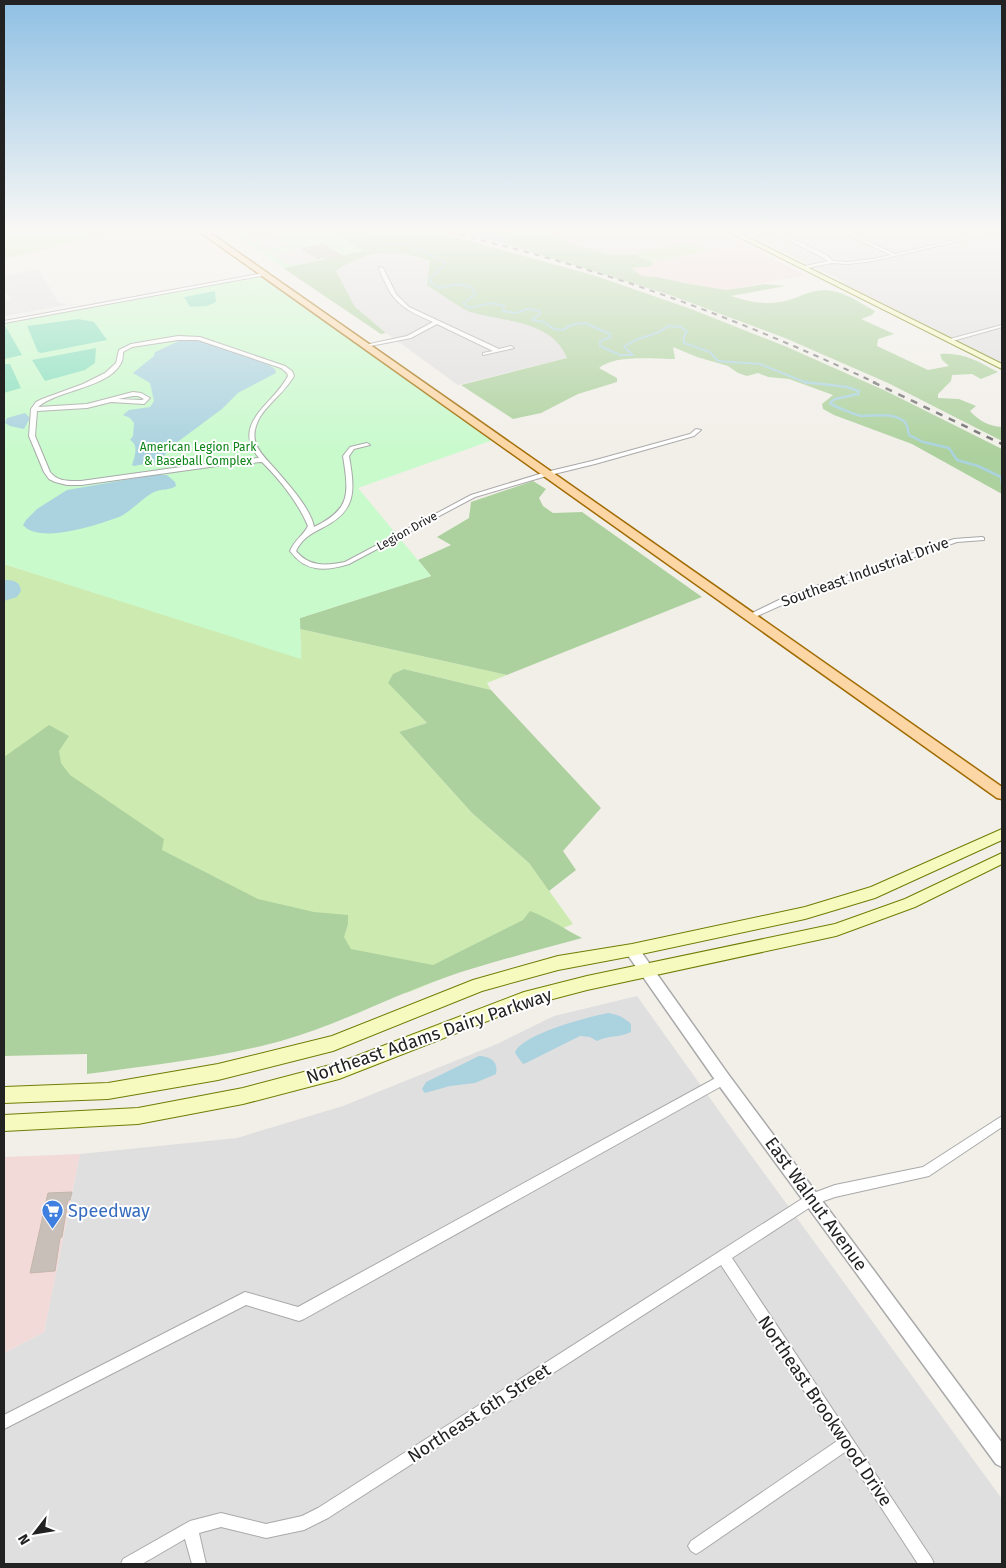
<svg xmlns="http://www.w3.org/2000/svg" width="1006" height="1568" font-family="'Fira Sans',sans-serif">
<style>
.residential{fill:#e0dfdf}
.commercial{fill:#f2dad9}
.grass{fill:#cdebb0}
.forest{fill:#add19e}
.park{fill:#c8facc}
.pitch{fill:#88e0be}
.parking{fill:#e2e2e2}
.water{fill:#aad3df}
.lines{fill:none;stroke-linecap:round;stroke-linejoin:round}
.stream-far1{stroke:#aad3df;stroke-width:2}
.stream{stroke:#aad3df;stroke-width:2.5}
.building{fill:#c7bfb8;stroke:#c4b6ab}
.minor-casing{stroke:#a9a9a9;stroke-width:2}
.tertiary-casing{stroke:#a9a9a9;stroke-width:3}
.secondary-casing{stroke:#707d05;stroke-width:2}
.primary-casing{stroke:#a06b00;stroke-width:3}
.minor{fill:#fff;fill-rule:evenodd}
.tertiary{fill:#fff;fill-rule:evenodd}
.secondary{fill:#f7fabf;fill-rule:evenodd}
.primary{fill:#fcd6a4;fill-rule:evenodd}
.rail-far1{stroke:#707070;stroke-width:2;stroke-dasharray:5.5 5.5;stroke-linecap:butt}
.rail{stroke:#707070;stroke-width:2.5;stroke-dasharray:7 7;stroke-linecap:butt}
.labels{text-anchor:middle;stroke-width:4;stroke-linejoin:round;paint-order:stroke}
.far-park-label{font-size:12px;fill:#0c8416;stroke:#fff}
.far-street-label{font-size:12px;fill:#222;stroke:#fff}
.street-label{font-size:15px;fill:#222;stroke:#fff}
.near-street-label{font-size:18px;fill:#222;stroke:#fff}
.near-shop-label{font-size:18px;fill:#366cbe;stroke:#fff;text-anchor:start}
</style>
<rect width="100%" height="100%" fill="#f2efe9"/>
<!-- residential -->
<g class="residential">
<path d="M546 232H720L743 244 708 251 690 242 635 253 611 255 571 244Z"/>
<path d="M743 232H1002V363L837 282 843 281Z"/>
<path d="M390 251 409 253 430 261 427 285 452 301 543 330 561 345 567 358 458 385 386 333 355 307 336 271 352 260Z"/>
<path d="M637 996 737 1136 1002 1499V1564H4V1353L44 1332 80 1154 237 1138 343 1106 497 1044 554 1016Z"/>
</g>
<!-- commercial -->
<g class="commercial">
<path d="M743 244 805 275 726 290 684 283 657 277 642 276 631 268 652 266 653 262Z"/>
<path d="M80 1154 44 1332 4 1353V1157Z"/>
</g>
<!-- grass -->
<g class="grass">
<path d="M4 232H126L85 239 4 259Z"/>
<path d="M690 242 708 251 653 262 635 256 638 254 635 253Z"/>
<path d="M4 564 301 658 300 629 507 675 487 683 491 690 404 669 389 683 427 723 399 732 472 813 529 863 573 924 407 993 4 810Z"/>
</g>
<!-- forest -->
<g class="forest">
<path d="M336 232H437L593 275 691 309 787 347 886 391 1002 449V494L912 444 834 415 823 409 822 404 833 395 789 379 768 377 758 373 747 376 738 373 728 366 697 357 673 347 675 359C654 359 615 354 599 368L617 378V382L578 394 541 413 513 419 461 385 567 358C552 320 504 322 470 312 462 309 436 291 427 285L430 261C395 248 368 249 336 271L355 307 386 333 381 334 283 268 362 251Z"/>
<path d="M492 232H546L571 244 611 255 639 254 636 256 653 262 652 266 631 268 642 276 657 277 684 283 726 290 765 284 786 286 731 296C751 303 772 306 792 299 808 293 819 287 837 292 850 295 863 305 875 311L872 315 861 319 894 334 878 339 877 346 928 370 949 366 942 360 940 354C964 352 977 361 998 372L981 379 972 374 952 375 951 381 938 394V398L959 399 976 406 970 411C979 421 989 426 1002 427V441L888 383 785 338 670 295 502 243 510 240 509 238Z"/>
<path d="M533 481 546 489 539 498 543 506 553 513 582 512 702 597 507 675 300 629V618L431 576 418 560 451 545 437 537 469 518 471 502Z"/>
<path d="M404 669 491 690 601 808 563 851 576 870 549 891 529 863 472 813 399 732 427 723 388 683 393 674Z"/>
<path d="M49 725 69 736 59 751 61 763 70 775 164 839 162 850 258 899 314 912 348 915V924L344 937 351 949 433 965 523 920 530 911C549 918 564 929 582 938 536 951 489 962 444 978 389 997 338 1025 281 1041 218 1058 152 1065 87 1074V1054L4 1056V757Z"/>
</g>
<!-- park -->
<g class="park">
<path d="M231 232H336L363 251 283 268Z"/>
<path d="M260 277 493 440 358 488 431 576 300 618 301 659 4 564V322L222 282Z"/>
</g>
<!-- pitch -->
<g class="pitch">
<path d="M215 291 216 302 207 306 190 307 184 297Z"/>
<path d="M78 319 94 322 107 340 41 353 38 352 27 326Z"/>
<path d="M4 327H6L22 355 4 359Z"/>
<path d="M96 348 95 363 85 370 45 381 32 360Z"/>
<path d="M4 364H10L21 388 4 393Z"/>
</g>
<!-- parking -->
<g class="parking">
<path d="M249 232 252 234 270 232 276 235 272 237 275 239 279 238 289 245 264 250 258 246 261 245 257 242H253L243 236 247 235 244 233Z"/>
<path d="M300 248 317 259H315L317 261 289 265 272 254Z"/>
<path d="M38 269 59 303H65L66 305 4 316V301L11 300 4 290 9 286H4V278L11 275Z"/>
</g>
<!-- water -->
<g class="water">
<path d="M458 232H492L509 238 511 240 502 243Z"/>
<path d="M181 340 204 341 269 365 275 369 276 373 238 393 222 409 172 446 160 461 134 466 132 465C135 456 139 445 130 440L133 436 134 423 130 418 123 415 129 410 150 407 154 401 150 383 133 373 154 356 155 352Z"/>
<path d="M25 413 30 418 24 429 10 426 5 423 7 418Z"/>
<path d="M153 475H167L175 482 176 486C171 490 161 489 154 492 142 498 132 511 119 517 100 524 39 545 23 525L26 520 37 509 67 490Z"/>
<path d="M4 580C13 580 20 581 21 591L17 597 4 601Z"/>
<path d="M609 1013C618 1015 624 1017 631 1024V1032C620 1038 608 1035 597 1041L590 1037 580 1036 526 1063 523 1064 515 1053C519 1035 590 1016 609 1013Z"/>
<path d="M479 1056C490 1056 499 1062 496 1074L475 1083 450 1086 425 1093 422 1089 426 1082Z"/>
</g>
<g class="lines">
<!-- stream-far1 -->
<path class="stream-far1" d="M372 232 357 240 358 242C374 249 388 242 404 244 419 246 430 256 444 261L445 265 429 279 431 283 439 288 457 284 472 287 475 295 463 303 469 308 491 303 504 306 503 311 515 313 528 309 540 311 541 313 532 320 544 322 554 329 562 330 574 324 585 323 610 334 611 337 600 341V346L620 355H633L624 347C637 335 655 338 668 326L681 327 687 332 684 336V343L710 352 718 361 760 364 807 383"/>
<!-- stream -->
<path class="stream" d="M804 382 847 387 859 391 858 394 835 399 830 403C833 406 858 416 862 416 875 416 892 412 904 421 908 424 908 431 909 435L923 442 949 448 957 460 978 466 1001 477 1002 484"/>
</g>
<!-- building -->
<g class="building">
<path d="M323 244 342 256 326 259 323 257 318 259 302 249Z"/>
<path d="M72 1192 70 1200H68L62 1237 60 1238 55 1271 30 1273 48 1193Z"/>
</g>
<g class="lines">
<defs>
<g id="minor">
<path d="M773 232H778L826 255 833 261 848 262 873 259 891 255 842 232H848L895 254 990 232H998L873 261 848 264 832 263 803 269 801 267 828 261 822 257Z"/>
<path d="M379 267 383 268 396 294 409 307 499 349 511 346 514 348 483 355V353L493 351 437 324 411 338 365 347V345L407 336 433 322C411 312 395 306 385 282 382 277 380 272 379 267Z"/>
<path d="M264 273 266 274V275L4 323V321Z"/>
<path d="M1002 325V327L949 342 946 340Z"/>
<path d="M178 336 200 337 285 366 292 371 294 376 290 382C281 395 268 404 260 417 246 442 261 453 276 470 288 484 311 509 314 527 351 509 349 494 343 456L350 447 367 443 370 445 354 449 349 456C355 491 357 511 322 528 310 534 302 539 296 551 309 567 326 566 345 562L471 495 546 472 592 461 690 434 696 429 701 430 694 436 595 464 550 475 475 497 349 564C326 571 306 573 290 551 295 539 303 536 308 526 298 502 280 480 262 462L231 464 81 485H67L55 482 49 479 44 472 29 436 31 409 36 402 42 399 83 384 105 373 116 363 119 350 131 344ZM178 340H198L281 368 287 373 288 376C274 404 230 423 259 458L231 460 81 481C69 481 58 482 50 472L35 436 37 411 87 408 111 402 144 404 150 398 141 393 133 392 87 404 38 407C57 390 109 388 121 363 123 360 123 355 123 352L132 347ZM133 396H138L144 399 142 400 118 399Z"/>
<path d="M982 537 984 538V540L957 542 793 600 753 618H750L746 616 787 596 954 539Z"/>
<path d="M723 1074 727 1075 729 1079 727 1083 304 1319 299 1321 246 1305 4 1429V1415L245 1292 298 1307Z"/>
<path d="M1002 1116V1127L929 1176 835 1197 815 1204 732 1258 932 1559 934 1564H918L845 1452 701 1551 696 1554 691 1551 688 1546 691 1541 837 1441 721 1265 328 1518 304 1530 266 1538 221 1527 199 1533 206 1564H192L185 1539 142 1564H121L123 1559 190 1521 221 1513 266 1524 302 1516 318 1508 808 1195 835 1185 923 1167Z"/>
</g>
<path id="tertiary" d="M632 945 637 946 728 1074 1002 1443V1467L996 1464 718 1084 627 954 625 950 627 946Z"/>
<g id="secondary">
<path d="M729 232H737L1002 364V369Z"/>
<path d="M1002 829V840L875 898 805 919 632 956 558 970 482 991 333 1051 218 1080 108 1099 4 1103V1087L108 1083 218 1064 332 1036 473 980 558 956 632 944 805 907 871 887Z"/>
<path d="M1002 853V864L915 907 836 936 587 990 526 1006 339 1079 243 1104 138 1124 4 1131V1115L138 1108 243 1088 338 1063 524 992 587 976 835 924 905 899Z"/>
</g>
<path id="primary" d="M200 232H209L1002 787V799L997 798Z"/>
</defs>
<!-- minor casing -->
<use href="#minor" class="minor-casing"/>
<!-- tertiary casing -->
<use href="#tertiary" class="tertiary-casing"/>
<!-- secondary casing -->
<use href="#secondary" class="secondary-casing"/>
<!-- primary casing -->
<use href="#primary" class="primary-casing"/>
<!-- minor -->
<use href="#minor" class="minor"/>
<!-- tertiary -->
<use href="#tertiary" class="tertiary"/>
<!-- secondary -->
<use href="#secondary" class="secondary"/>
<!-- primary -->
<use href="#primary" class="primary"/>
<!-- rail-far1 -->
<path class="rail-far1" d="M449 232C497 244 544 256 591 271 689 301 784 340 876 383"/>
<!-- rail -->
<path class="rail" d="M873 382 1002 444"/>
</g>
<!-- sky -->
<linearGradient id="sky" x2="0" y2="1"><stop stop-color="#8fc0e4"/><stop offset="0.51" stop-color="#f9f8f5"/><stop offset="1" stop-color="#f9f8f5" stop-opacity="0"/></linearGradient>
<rect width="1006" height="452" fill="url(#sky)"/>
<!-- icons -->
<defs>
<symbol id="supermarket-pin" viewBox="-11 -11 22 30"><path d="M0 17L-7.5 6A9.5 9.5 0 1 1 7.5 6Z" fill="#3f7fe0" stroke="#fff"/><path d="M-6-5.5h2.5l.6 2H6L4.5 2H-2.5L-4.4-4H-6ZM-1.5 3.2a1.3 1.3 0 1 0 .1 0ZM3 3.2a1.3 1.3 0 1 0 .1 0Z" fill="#fff"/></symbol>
</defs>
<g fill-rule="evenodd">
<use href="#supermarket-pin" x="40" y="1198" width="25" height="34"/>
</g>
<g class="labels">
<!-- far-park labels -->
<g class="far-park-label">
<text x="198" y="451">American Legion Park<tspan x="198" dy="14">&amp; Baseball Complex</tspan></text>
</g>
<!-- far-street labels -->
<g class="far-street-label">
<text transform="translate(407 531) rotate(-29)" y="4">Legion Drive</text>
</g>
<!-- street labels -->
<g class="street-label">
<text transform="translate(865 572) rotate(-20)" y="5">Southeast Industrial Drive</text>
</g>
<!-- near-street labels -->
<g class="near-street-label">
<text transform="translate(429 1036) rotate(-19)" y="6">Northeast Adams Dairy Parkway</text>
<text transform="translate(816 1204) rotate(54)" y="6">East Walnut Avenue</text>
<text transform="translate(825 1411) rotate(56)" y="6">Northeast Brookwood Drive</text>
<text transform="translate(479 1413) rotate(-33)" y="6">Northeast 6th Street</text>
</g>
<!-- near-shop labels -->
<g class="near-shop-label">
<text x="68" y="1217">Speedway</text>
</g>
</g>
<!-- border -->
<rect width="1006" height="1568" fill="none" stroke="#222222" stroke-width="10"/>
<!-- north arrow -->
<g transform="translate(35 1533) rotate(239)" stroke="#ffffff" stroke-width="4" paint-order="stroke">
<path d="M0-4L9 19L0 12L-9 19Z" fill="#222222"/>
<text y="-8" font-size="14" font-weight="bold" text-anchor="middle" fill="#222222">N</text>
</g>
</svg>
